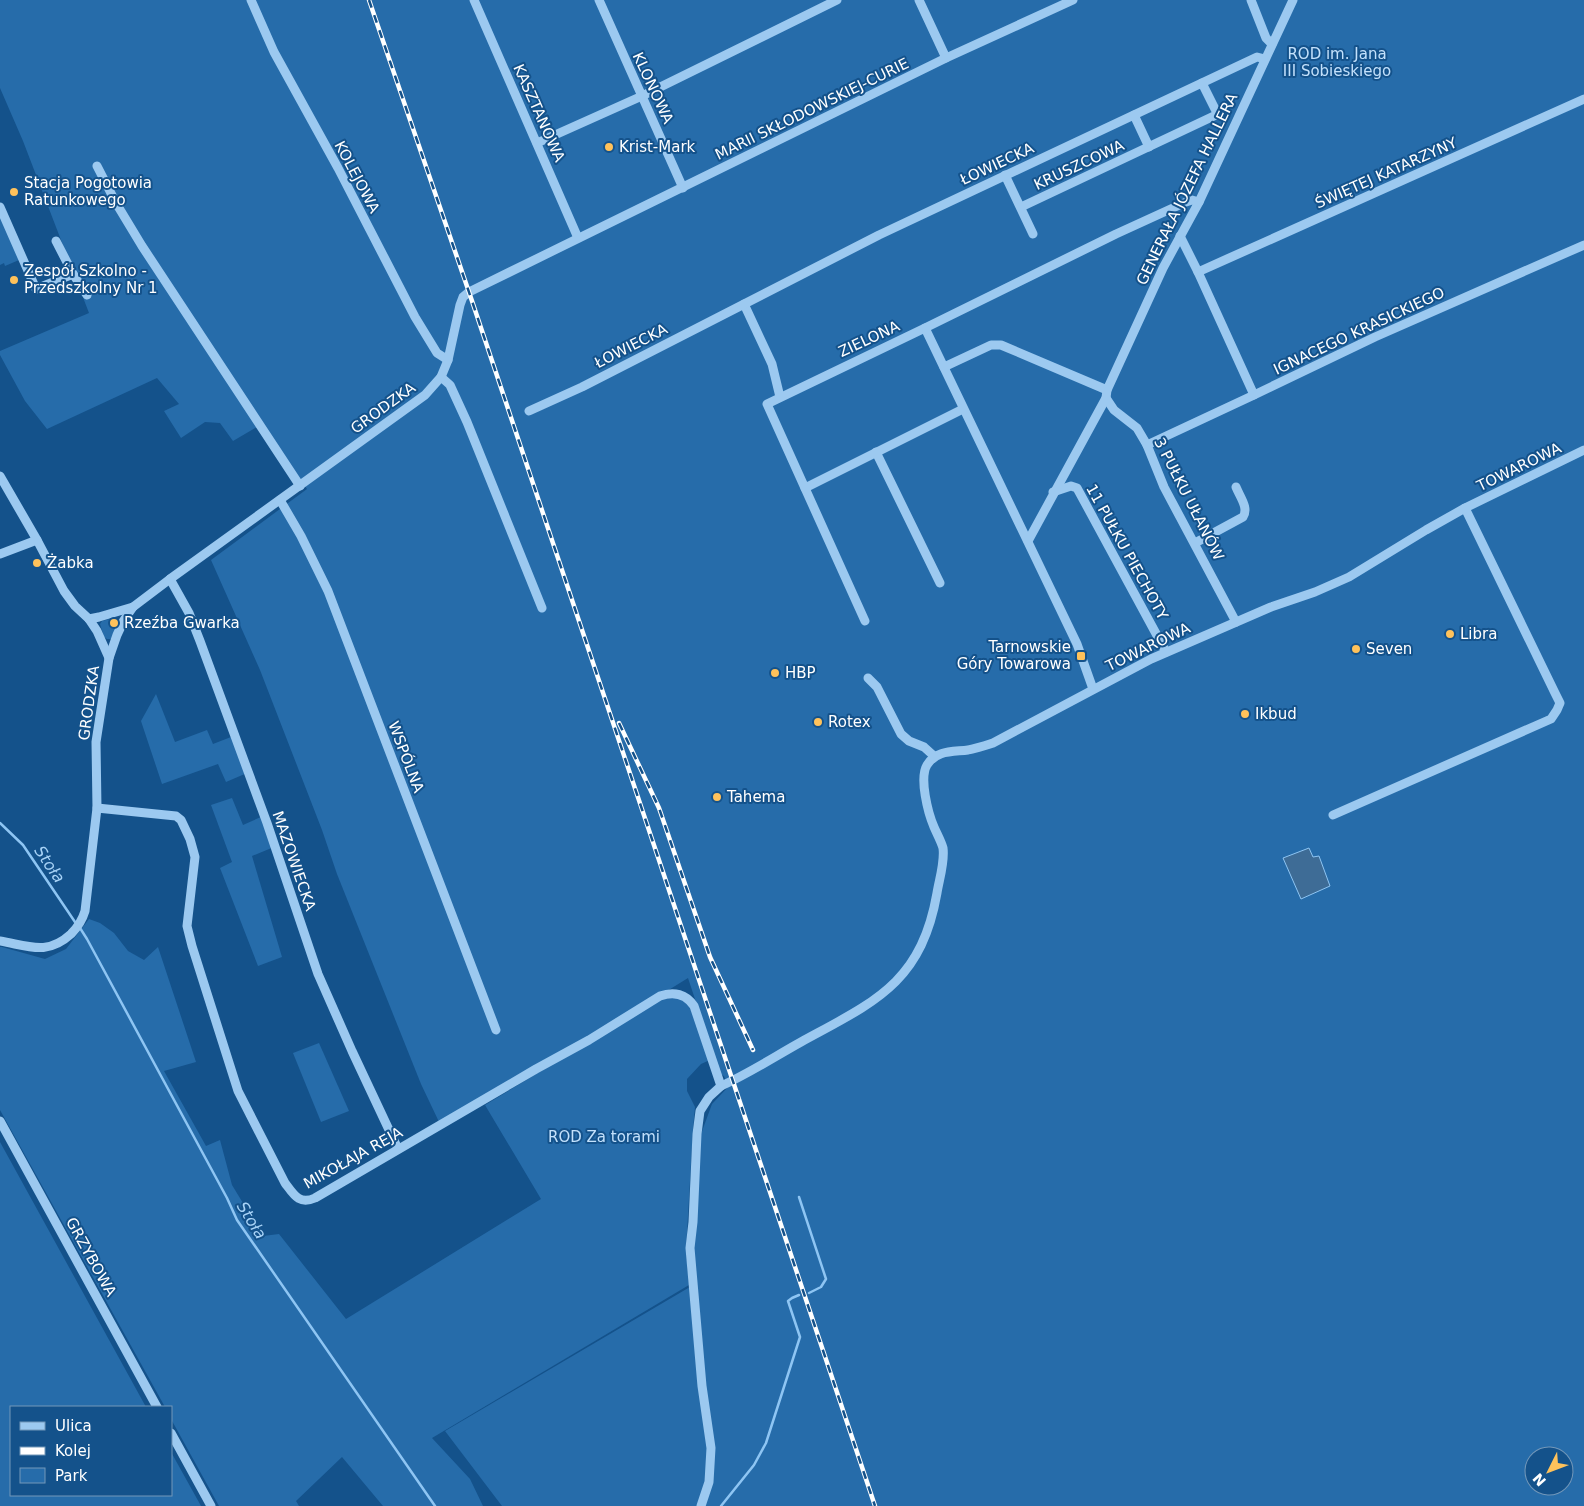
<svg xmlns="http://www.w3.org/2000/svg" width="1584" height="1506" font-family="'DejaVu Sans',sans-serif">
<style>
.green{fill:#266caa;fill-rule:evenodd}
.water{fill:#3e6c96;stroke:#8ec5f3}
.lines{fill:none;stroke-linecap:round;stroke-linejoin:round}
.stream{stroke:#8ec5f3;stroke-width:2.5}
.minor{stroke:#9cc9f0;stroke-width:9}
.rail-casing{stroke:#fff;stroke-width:4.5}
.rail{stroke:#14528b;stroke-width:2.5;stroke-dasharray:8;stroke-linecap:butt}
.poi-dot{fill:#ffc25b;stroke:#14528b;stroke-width:2}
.labels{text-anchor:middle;stroke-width:4;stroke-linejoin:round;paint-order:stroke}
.park-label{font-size:15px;fill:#c3e1fc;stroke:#14528b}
.street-label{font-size:15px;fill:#fff;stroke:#14528b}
.poi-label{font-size:15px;fill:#fff;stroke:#14528b;text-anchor:start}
.water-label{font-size:16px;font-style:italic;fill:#a8d3f7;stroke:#14528b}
</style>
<rect width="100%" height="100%" fill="#14528b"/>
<!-- green -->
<g class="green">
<path d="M0 0H1584V1506H502L445 1431 695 1284 693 1229 697 1145 712 1104 728 1087 724 1076 720 1074 688 978 612 1025 440 1124 421 1084 337 874 322 830 260 670 211 560 307 489 262 424 233 441 220 423 205 422 181 438 164 411 179 404 157 378 47 429 25 401 0 355V351L89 313 23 141 0 88ZM1534 1456H1564V1486H1534Z"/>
<path d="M0 214 19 260 5 266 4 263 0 265Z"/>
<path d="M114 618 116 619 110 623 113 626 119 623 112 639H107L104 637 100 624 102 621Z"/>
<path d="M156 694 175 742 207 730 213 744 231 737 247 773 226 782 218 764 162 784 141 721Z"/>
<path d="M232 798 243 825 263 816 274 847 252 856 282 957 258 966 220 868 232 862 211 805Z"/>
<path d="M89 919 100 923 114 933 128 951 144 960 158 947 196 1062 164 1071 206 1146 220 1140 232 1185 263 1236 279 1234 346 1319 541 1199 485 1105 659 1000 678 997 689 1005 710 1060 701 1064 687 1079V1091L695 1107 693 1129 686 1250 689 1285 432 1438 470 1479 483 1506H383L342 1457 296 1501 299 1506H219L171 1419V1407H165L0 1110V947H2L45 959 66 949Z"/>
<path d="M319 1043 349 1111 321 1122 293 1053Z"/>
<path d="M0 1142 146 1407H11V1495H171V1452L201 1506H0Z"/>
</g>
<!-- water -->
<path class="water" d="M1309 848 1313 857 1319 856 1330 886 1301 899 1283 858Z"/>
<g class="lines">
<!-- stream -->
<g class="stream">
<path d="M0 823 23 845 75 922"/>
<path d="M80 928 87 939 227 1198 237 1220 435 1506"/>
<path d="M799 1197 826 1279 821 1287 809 1293"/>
<path d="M721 1506 754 1465 766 1443 800 1337 788 1301 792 1298 799 1295"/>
</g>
<!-- minor -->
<g class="minor">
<path d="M251 0 274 52 338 168 415 317 437 353 448 360"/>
<path d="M474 0 578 238"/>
<path d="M599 0 683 188"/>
<path d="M919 0 946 58"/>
<path d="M1251 0 1266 38 1272 44"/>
<path d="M1134 115 1149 147"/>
<path d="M537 143 642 96 837 0"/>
<path d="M97 166 116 203 142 246 300 486"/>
<path d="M1005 175 1033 234"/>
<path d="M0 207 36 289 73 274"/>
<path d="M1021 207 1216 115V111L1202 83"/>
<path d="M1180 236 1198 272 1254 395"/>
<path d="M56 241 73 274 87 295"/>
<path d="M1198 272 1584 99"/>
<path d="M744 304 772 364 780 397"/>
<path d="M925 328 1077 644 1093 689"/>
<path d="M944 367 991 345H1001L1107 390"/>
<path d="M441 377 450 385 467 422 542 608"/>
<path d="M1106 398 1114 410 1137 428 1147 445 1164 487 1236 622"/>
<path d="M529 411 582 387 879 235 1257 57 1265 59"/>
<path d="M1147 445 1254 395 1375 337 1584 245"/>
<path d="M876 452 940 583"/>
<path d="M0 476 37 540 64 591 75 606 89 619 97 631 109 658"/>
<path d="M805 488 963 409"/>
<path d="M1053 492 1071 486 1077 488 1166 652"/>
<path d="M280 500 301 536 328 591 496 1030"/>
<path d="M1028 541 1106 398 1107 390 1163 268 1199 202 1293 0"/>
<path d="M1195 543 1243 517C1249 508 1240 497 1236 487"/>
<path d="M0 554 37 540"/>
<path d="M170 579 189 613 200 641 267 823 318 974 352 1051 398 1149"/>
<path d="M89 619 99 617 133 607"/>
<path d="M865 621 767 404 925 328 1116 234 1186 202 1192 200 1199 202"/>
<path d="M868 678 877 687 901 734 909 741 924 747 934 756"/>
<path d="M97 808 176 816 181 820 190 839 195 857 187 926 192 946 238 1091 285 1183C294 1195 299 1205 315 1198L536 1069 589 1040 660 996C674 991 686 994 694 1006L721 1086"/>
<path d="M1333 815 1551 719 1557 710 1560 703 1555 693 1465 508"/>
<path d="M0 941C29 946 47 956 71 934 78 927 82 921 85 911L97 808 96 742 109 658 117 635 124 620 133 607 170 579 425 395 441 377 448 360 460 305 463 297 469 292 946 58 1073 0"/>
<path d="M0 1121 157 1407"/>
<path d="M171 1433 211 1506"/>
<path d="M701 1506 709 1482 711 1448 702 1386 690 1248 693 1222 697 1134 700 1111 709 1097 721 1086C748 1074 774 1057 801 1042 874 1002 921 984 937 893 939 880 945 862 943 848 941 841 937 834 934 827 928 813 919 778 927 765 936 750 953 752 968 750 976 748 985 746 993 743L1151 659 1271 607 1315 592 1349 577 1426 530 1465 508 1584 450"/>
</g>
<defs>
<g id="rail">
<path d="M369 0 471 298 875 1506"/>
<path d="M619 723 659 808 710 957 753 1050"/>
</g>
</defs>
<!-- rail casing -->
<use href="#rail" class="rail-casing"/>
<!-- rail -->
<use href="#rail" class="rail"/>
</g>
<!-- markers -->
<g class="poi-dot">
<circle cx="609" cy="147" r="5"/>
<circle cx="14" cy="192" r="5"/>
<circle cx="14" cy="280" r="5"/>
<circle cx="37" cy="563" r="5"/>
<circle cx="114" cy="623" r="5"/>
<circle cx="1450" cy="634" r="5"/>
<circle cx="1356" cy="649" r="5"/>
<rect x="1076" y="651" width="10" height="10" rx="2.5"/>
<circle cx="775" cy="673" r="5"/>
<circle cx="1245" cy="714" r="5"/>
<circle cx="818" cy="722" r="5"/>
<circle cx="717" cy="797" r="5"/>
</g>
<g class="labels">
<!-- park labels -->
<g class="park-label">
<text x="1337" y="59">ROD im. Jana<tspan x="1337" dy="17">III Sobieskiego</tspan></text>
<text x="604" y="1142">ROD Za torami</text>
</g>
<!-- street labels -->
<g class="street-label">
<text transform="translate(653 88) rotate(65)" y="5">KLONOWA</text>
<text transform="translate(812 109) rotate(-26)" y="5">MARII SKŁODOWSKIEJ-CURIE</text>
<text transform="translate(539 113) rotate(66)" y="5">KASZTANOWA</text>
<text transform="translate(997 164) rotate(-25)" y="5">ŁOWIECKA</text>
<text transform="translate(1079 165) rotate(-25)" y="5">KRUSZCOWA</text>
<text transform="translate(1386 173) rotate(-24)" y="5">ŚWIĘTEJ KATARZYNY</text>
<text transform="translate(357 177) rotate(62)" y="5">KOLEJOWA</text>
<text transform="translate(1187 189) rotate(-64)" y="5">GENERAŁA JÓZEFA HALLERA</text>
<text transform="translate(1359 331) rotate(-25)" y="5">IGNACEGO KRASICKIEGO</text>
<text transform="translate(869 339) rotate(-25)" y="5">ZIELONA</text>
<text transform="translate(631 346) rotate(-27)" y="5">ŁOWIECKA</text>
<text transform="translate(383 408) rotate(-36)" y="5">GRODZKA</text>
<text transform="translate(1519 467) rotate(-26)" y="5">TOWAROWA</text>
<text transform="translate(1189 499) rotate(63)" y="5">3 PUŁKU UŁANÓW</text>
<text transform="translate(1127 552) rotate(61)" y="5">11 PUŁKU PIECHOTY</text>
<text transform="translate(1148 647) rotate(-26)" y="5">TOWAROWA</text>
<text transform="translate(89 703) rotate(-82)" y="5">GRODZKA</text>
<text transform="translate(406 757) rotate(69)" y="5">WSPÓLNA</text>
<text transform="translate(294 861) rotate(71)" y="5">MAZOWIECKA</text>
<text transform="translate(353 1158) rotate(-29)" y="5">MIKOŁAJA REJA</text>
<text transform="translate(91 1257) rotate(61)" y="5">GRZYBOWA</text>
</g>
<!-- poi labels -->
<g class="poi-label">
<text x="619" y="152">Krist-Mark</text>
<text x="24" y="188">Stacja Pogotowia<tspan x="24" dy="17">Ratunkowego</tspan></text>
<text x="24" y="276">Zespół Szkolno -<tspan x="24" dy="17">Przedszkolny Nr 1</tspan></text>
<text x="47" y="568">Żabka</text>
<text x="124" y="628">Rzeźba Gwarka</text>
<text x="1460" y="639">Libra</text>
<text x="1071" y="652" text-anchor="end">Tarnowskie<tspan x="1071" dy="17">Góry Towarowa</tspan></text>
<text x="1366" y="654">Seven</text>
<text x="785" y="678">HBP</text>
<text x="1255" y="719">Ikbud</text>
<text x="828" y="727">Rotex</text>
<text x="727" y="802">Tahema</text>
</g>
<!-- water labels -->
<g class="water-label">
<text transform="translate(50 864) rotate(56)" y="6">Stoła</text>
<text transform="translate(252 1220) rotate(58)" y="6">Stoła</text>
</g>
</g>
<!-- legend -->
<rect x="10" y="1406" width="162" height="90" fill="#14528b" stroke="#7297b9"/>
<rect x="20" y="1422" width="25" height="8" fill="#9cc9f0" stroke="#7297b9"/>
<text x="55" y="1431" font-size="15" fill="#ffffff">Ulica</text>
<rect x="20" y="1447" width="25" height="8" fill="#ffffff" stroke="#7297b9"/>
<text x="55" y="1456" font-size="15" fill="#ffffff">Kolej</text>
<rect x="20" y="1468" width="25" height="15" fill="#266caa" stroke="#7297b9"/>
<text x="55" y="1481" font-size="15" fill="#ffffff">Park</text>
<!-- north arrow -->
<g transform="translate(1549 1471) rotate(228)"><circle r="24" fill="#14528b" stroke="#7297b9"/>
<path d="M0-4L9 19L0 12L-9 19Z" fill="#ffc25b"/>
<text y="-8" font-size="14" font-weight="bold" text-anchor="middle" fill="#ffffff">N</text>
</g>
</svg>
